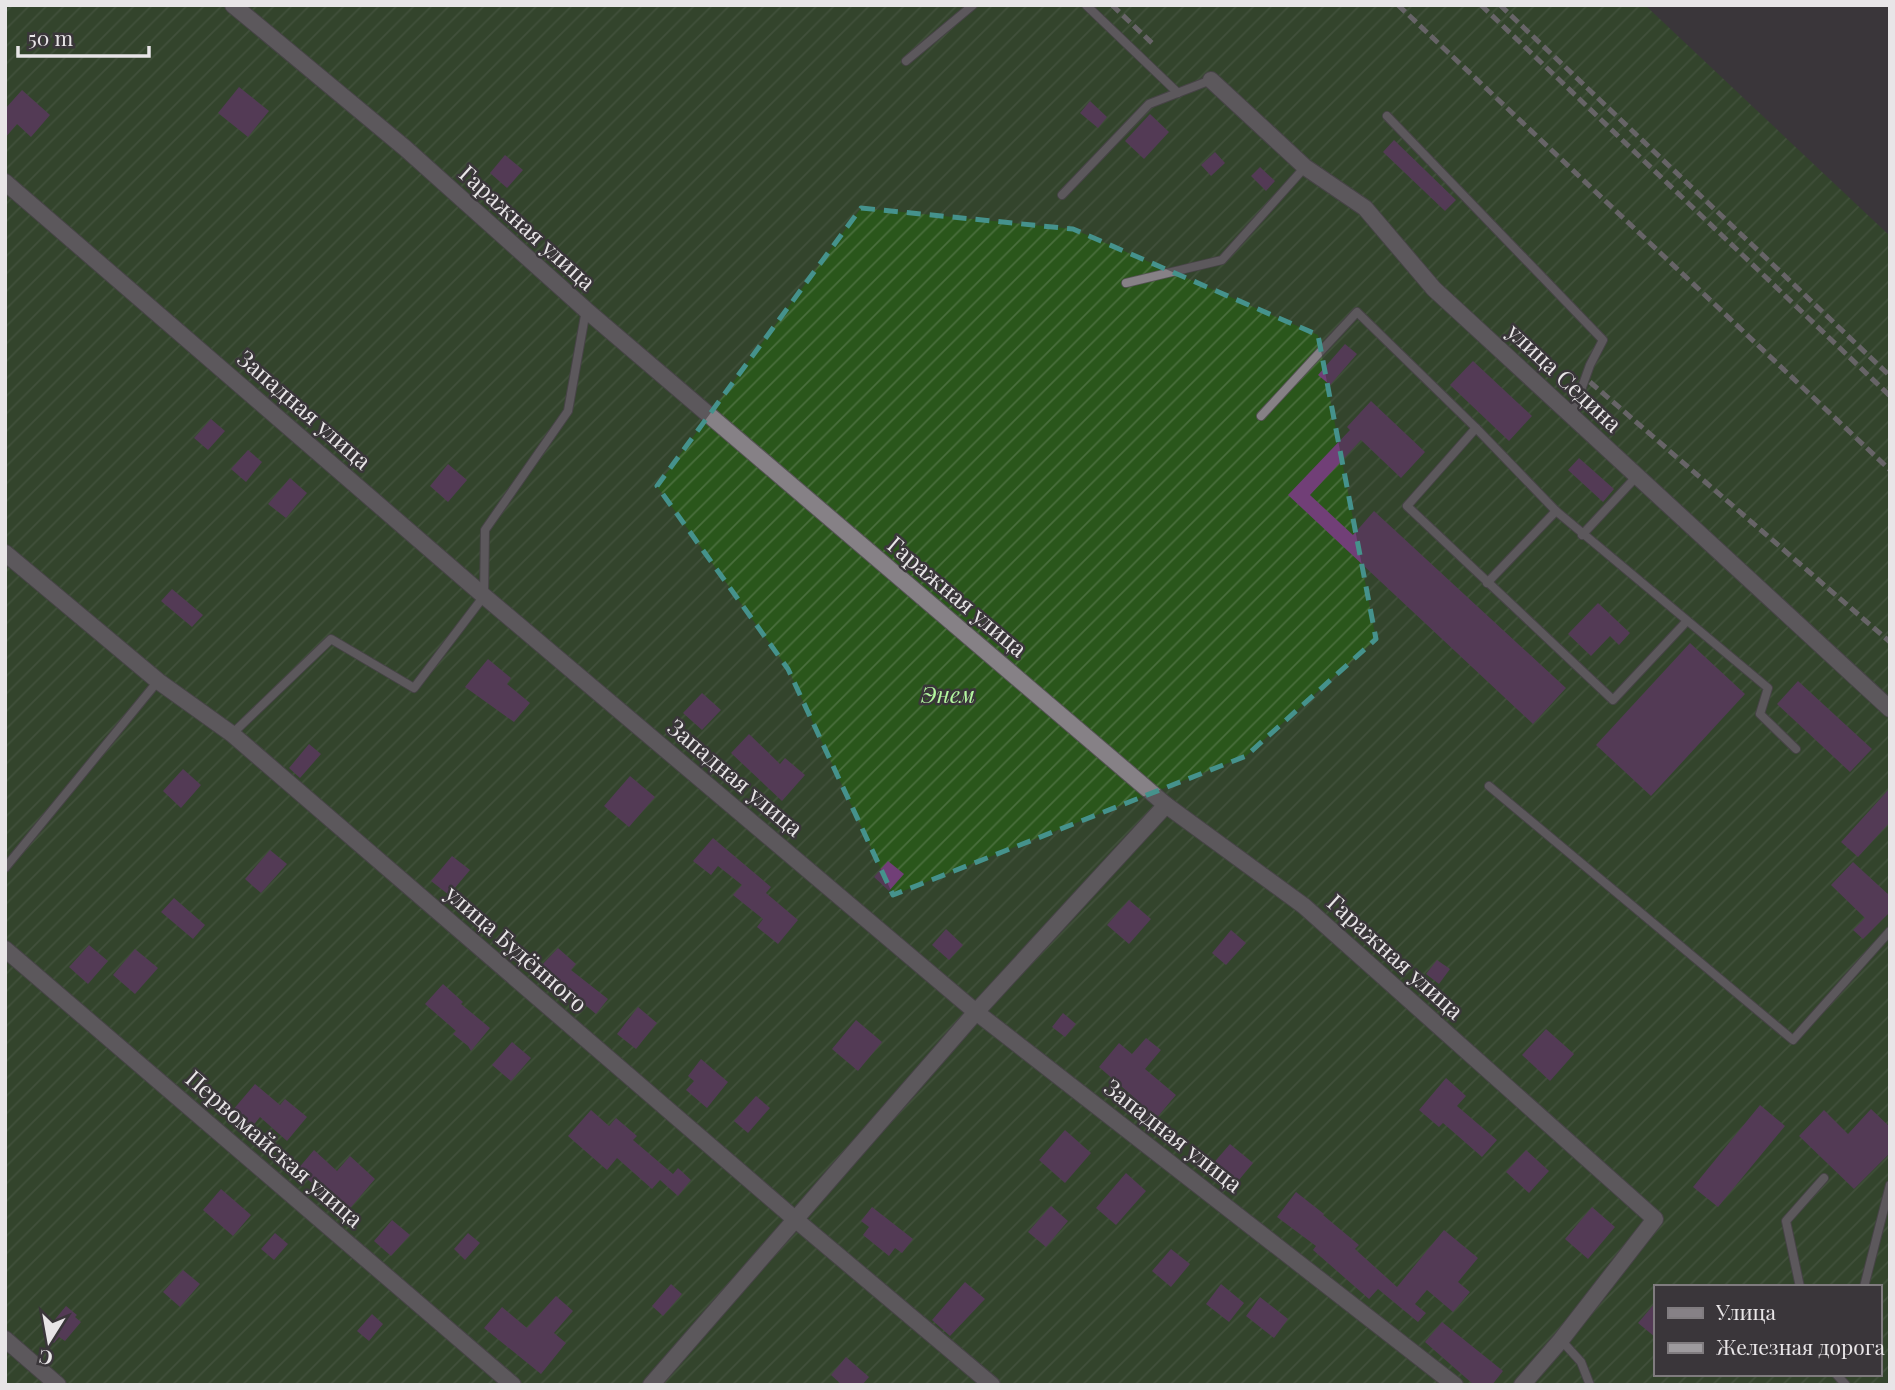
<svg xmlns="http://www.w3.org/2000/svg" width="1895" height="1390" font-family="'Playfair Display',serif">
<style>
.garden{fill:url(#garden-furrows);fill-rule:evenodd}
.building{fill:#713f77}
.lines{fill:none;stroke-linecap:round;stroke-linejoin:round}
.service-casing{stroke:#555254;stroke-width:10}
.minor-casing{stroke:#555254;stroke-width:18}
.service{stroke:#868186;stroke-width:8}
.minor{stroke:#868186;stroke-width:16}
.rail{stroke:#9e9b9e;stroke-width:5;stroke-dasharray:10 5;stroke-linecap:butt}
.marked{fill:none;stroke:#45928c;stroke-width:5;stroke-dasharray:14 9;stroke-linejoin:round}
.labels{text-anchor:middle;stroke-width:5;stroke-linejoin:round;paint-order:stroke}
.street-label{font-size:23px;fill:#e8e5e7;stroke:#3a363a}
.park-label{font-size:23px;font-style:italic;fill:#b4f8a0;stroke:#3a363a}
</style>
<defs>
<pattern id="garden-furrows" width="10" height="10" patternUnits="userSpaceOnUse" patternTransform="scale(1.75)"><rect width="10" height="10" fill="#2a561b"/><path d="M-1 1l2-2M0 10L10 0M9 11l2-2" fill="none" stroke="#496e3c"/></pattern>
</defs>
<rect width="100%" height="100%" fill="#3a363a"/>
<!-- garden -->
<path class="garden" d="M5 5H1645L1890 236V1385H5ZM1655 1287H1879V1374H1655Z"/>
<!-- building -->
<g class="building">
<path d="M239 87 269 111 248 137 218 113Z"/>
<path d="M22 90 50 115 31 137 17 124 5 138V109Z"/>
<path d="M1090 101 1107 117 1098 128 1080 113Z"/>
<path d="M1150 114 1169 132 1144 159 1125 141Z"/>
<path d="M1394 140 1456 200 1445 211 1383 152Z"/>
<path d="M1215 152 1225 163 1211 176 1201 165Z"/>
<path d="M505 155 523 170 507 188 490 173Z"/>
<path d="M1260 167 1275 181 1266 191 1251 176Z"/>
<path d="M1345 344 1357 354 1330 385 1318 375Z"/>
<path d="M1473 361 1532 416 1509 441 1450 385Z"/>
<path d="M1371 401 1425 452 1401 478 1361 440 1310 495 1353 535 1374 511 1566 688 1533 724 1288 495 1350 430 1347 427Z"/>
<path d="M211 419 225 431 208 450 194 438Z"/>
<path d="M248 450 262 462 246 482 231 469Z"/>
<path d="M1579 458 1614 489 1603 502 1568 470Z"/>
<path d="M448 464 467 480 448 502 430 486Z"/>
<path d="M290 478 307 493 286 518 268 504Z"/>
<path d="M172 589 203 615 192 627 161 601Z"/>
<path d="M1598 603 1630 633 1619 645 1610 636 1591 656 1568 634Z"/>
<path d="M1690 643 1745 694 1651 796 1596 745Z"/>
<path d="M488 659 511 678 507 684 530 703 514 722 465 687Z"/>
<path d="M1798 681 1872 749 1850 772 1777 704Z"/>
<path d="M702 693 721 710 702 730 683 713Z"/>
<path d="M749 734 780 764 785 758 805 775 782 801 731 753Z"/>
<path d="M309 744 321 754 300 778 289 768Z"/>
<path d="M183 769 201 785 181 808 163 791Z"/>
<path d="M630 776 655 797 629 827 604 806Z"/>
<path d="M1890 788V822L1858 857 1841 842Z"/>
<path d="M713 838 771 887 766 893 798 920 778 944 757 927 763 919 733 895 742 885 718 866 711 875 693 861Z"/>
<path d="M270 850 287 864 261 893 245 879Z"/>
<path d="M452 856 470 870 449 895 431 881Z"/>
<path d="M888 861 904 874 889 891 874 877Z"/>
<path d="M1853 862 1890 896V912L1863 939 1853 930 1865 918 1831 885Z"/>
<path d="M174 898 205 925 193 939 161 912Z"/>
<path d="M1129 900 1151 919 1129 944 1107 925Z"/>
<path d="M946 929 963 945 949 960 932 945Z"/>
<path d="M1231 930 1246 943 1226 965 1212 953Z"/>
<path d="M89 945 108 961 88 984 69 967Z"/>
<path d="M558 948 576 964 571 970 608 999 596 1014 540 967Z"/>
<path d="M135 949 158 968 135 994 113 975Z"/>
<path d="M1437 960 1450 969 1439 984 1426 974Z"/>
<path d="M443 984 463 1002 461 1004 490 1028 471 1051 468 1046 453 1034 456 1031 425 1004Z"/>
<path d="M638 1007 657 1023 636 1049 617 1034Z"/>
<path d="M1063 1013 1076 1024 1065 1037 1052 1027Z"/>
<path d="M856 1020 882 1042 858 1071 832 1049Z"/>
<path d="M1546 1029 1574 1054 1550 1081 1522 1055Z"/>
<path d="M1146 1038 1161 1050 1145 1069 1176 1095 1154 1121 1134 1104 1137 1100 1099 1067 1119 1043 1132 1054Z"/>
<path d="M512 1042 531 1058 511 1081 492 1065Z"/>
<path d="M701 1059 728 1082 707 1108 686 1090 694 1081 688 1076Z"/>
<path d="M1446 1078 1466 1096 1457 1106 1497 1140 1482 1157 1443 1123 1439 1127 1419 1110Z"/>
<path d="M255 1084 280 1105 285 1099 307 1117 287 1141 260 1117 252 1127 232 1111Z"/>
<path d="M756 1096 770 1108 748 1133 734 1121Z"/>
<path d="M1760 1105 1785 1126 1718 1207 1693 1187Z"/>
<path d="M1871 1109 1890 1127V1153L1854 1189 1799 1136 1824 1110 1848 1134Z"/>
<path d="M591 1110 609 1126 616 1118 637 1136 633 1140 673 1174 678 1168 691 1180 678 1196 660 1180 652 1189 617 1158 607 1170 568 1136Z"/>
<path d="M1065 1130 1091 1153 1065 1183 1039 1160Z"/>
<path d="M1230 1144 1253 1163 1234 1186 1211 1166Z"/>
<path d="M314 1150 337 1171 350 1156 375 1179 346 1213 297 1170Z"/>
<path d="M1526 1150 1549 1171 1529 1193 1506 1172Z"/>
<path d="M1126 1173 1146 1191 1116 1225 1096 1208Z"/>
<path d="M221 1189 251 1215 233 1236 203 1210Z"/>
<path d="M1296 1192 1324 1214 1323 1215 1359 1245 1355 1249 1397 1287 1444 1230 1478 1258 1458 1282 1470 1292 1453 1312 1427 1290 1415 1304 1426 1313 1418 1322 1378 1289 1369 1299 1313 1250 1316 1246 1277 1217Z"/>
<path d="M1051 1206 1068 1221 1046 1247 1028 1232Z"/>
<path d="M872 1207 913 1239 902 1253 895 1248 889 1256 863 1235 869 1227 861 1221Z"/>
<path d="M1592 1207 1615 1227 1588 1259 1565 1239Z"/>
<path d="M392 1220 410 1235 391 1256 374 1241Z"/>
<path d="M275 1233 288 1244 274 1260 261 1249Z"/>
<path d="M468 1233 480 1243 465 1260 454 1249Z"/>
<path d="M1171 1249 1190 1264 1171 1287 1152 1271Z"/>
<path d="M183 1270 200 1284 180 1307 163 1292Z"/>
<path d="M965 1282 985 1299 950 1336 932 1320Z"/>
<path d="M671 1284 682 1294 663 1316 652 1306Z"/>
<path d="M1221 1284 1244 1303 1229 1322 1206 1304Z"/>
<path d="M556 1296 573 1311 554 1333 566 1343 541 1374 484 1328 502 1307 527 1328Z"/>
<path d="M1260 1297 1288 1319 1274 1338 1246 1316Z"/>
<path d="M1655 1303V1337L1638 1323Z"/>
<path d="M66 1306 77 1315 75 1317 81 1322 65 1341 59 1337 54 1343 43 1334Z"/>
<path d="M372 1314 383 1324 369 1341 357 1331Z"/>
<path d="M1442 1322 1503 1371 1492 1385H1474L1425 1342Z"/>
<path d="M846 1357 869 1377 862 1385H842L831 1375Z"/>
</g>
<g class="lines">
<defs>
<g id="service">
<path d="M1086 5 1178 93"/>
<path d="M906 61 973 5"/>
<path d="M1387 116 1603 340 1590 365 1572 415"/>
<path d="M1062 195 1149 104 1211 80"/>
<path d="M1126 283 1222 260 1305 167"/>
<path d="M1261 416 1357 312 1476 428 1556 511 1768 688 1760 714 1796 749"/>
<path d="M1476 428 1407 506 1613 700 1686 622"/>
<path d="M1582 535 1637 476"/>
<path d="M1487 583 1556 511"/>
<path d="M232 734 331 639 414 688 484 596 485 530 568 411 586 310"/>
<path d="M1489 786 1793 1040 1890 931"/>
<path d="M5 868 158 681"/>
<path d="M1800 1287 1786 1221 1824 1178"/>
<path d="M1864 1287 1890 1185"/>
<path d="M1561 1340 1581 1362 1590 1385"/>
<path d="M1836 1374 1846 1385"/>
</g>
<g id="minor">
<path d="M233 5 405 148 586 310 1166 805 1304 906 1655 1219 1561 1340 1522 1385"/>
<path d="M1211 80 1305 167 1365 208 1434 289 1890 709"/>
<path d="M5 182 484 596 976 1012 1455 1385"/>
<path d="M5 553 158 681 232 734 796 1220 992 1385"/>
<path d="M5 949 513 1385"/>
<path d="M5 1339 58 1385"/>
<path d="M651 1385 976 1012 1166 805"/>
</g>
</defs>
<!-- service casing -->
<use href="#service" class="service-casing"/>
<!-- minor casing -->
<use href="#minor" class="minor-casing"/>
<!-- service -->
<use href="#service" class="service"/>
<!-- minor -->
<use href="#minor" class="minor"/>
<!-- rail -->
<g class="rail">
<path d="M1112 5 1154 45"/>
<path d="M1398 5 1890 470"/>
<path d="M1481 5 1890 396"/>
<path d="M1500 5 1890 376"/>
<path d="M1590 382 1890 642"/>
</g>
</g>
<!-- marked area -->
<path d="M0 0H1895V1390H0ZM861 208 1073 229 1318 335 1376 639 1246 756 893 895 788 669 657 486Z" fill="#3a363a" fill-opacity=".55" fill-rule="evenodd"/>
<path class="marked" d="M861 208 1073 229 1318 335 1376 639 1246 756 893 895 788 669 657 486Z"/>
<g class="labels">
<!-- street labels -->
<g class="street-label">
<text transform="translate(527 228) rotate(42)" y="8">Гаражная улица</text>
<text transform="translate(1564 378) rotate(43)" y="8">улица Седина</text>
<text transform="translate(304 410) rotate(41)" y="8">Западная улица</text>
<text transform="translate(957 597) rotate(40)" y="8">Гаражная улица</text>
<text transform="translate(735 778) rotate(40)" y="8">Западная улица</text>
<text transform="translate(516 949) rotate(41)" y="8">улица Будённого</text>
<text transform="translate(1395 957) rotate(42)" y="8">Гаражная улица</text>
<text transform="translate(1173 1136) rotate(38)" y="8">Западная улица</text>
<text transform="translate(274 1149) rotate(41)" y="8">Первомайская улица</text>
</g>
<!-- park labels -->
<g class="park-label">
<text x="948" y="703">Энем</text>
</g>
</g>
<!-- border -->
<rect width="1895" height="1390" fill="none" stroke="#e8e5e7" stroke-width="14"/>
<!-- legend -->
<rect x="1654" y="1285" width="228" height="91" fill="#3a363a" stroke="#807c7f" stroke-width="2"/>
<rect x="1668" y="1308" width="35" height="10" fill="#868186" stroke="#807c7f" stroke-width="2"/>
<text x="1716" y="1320" font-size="21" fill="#e8e5e7">Улица</text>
<rect x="1668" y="1343" width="35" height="10" fill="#9e9b9e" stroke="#807c7f" stroke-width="2"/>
<text x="1716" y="1355" font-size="21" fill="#e8e5e7">Железная дорога</text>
<!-- north arrow -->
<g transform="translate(49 1341) rotate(191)" stroke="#3a363a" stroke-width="5" paint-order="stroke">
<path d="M0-5L12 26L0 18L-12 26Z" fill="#e8e5e7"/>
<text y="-10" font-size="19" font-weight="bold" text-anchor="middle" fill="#e8e5e7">С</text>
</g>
<!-- scale -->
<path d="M18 46v10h131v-10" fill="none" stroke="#e8e5e7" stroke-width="3.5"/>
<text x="28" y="46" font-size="21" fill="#e8e5e7" stroke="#3a363a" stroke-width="5" paint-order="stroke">50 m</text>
</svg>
